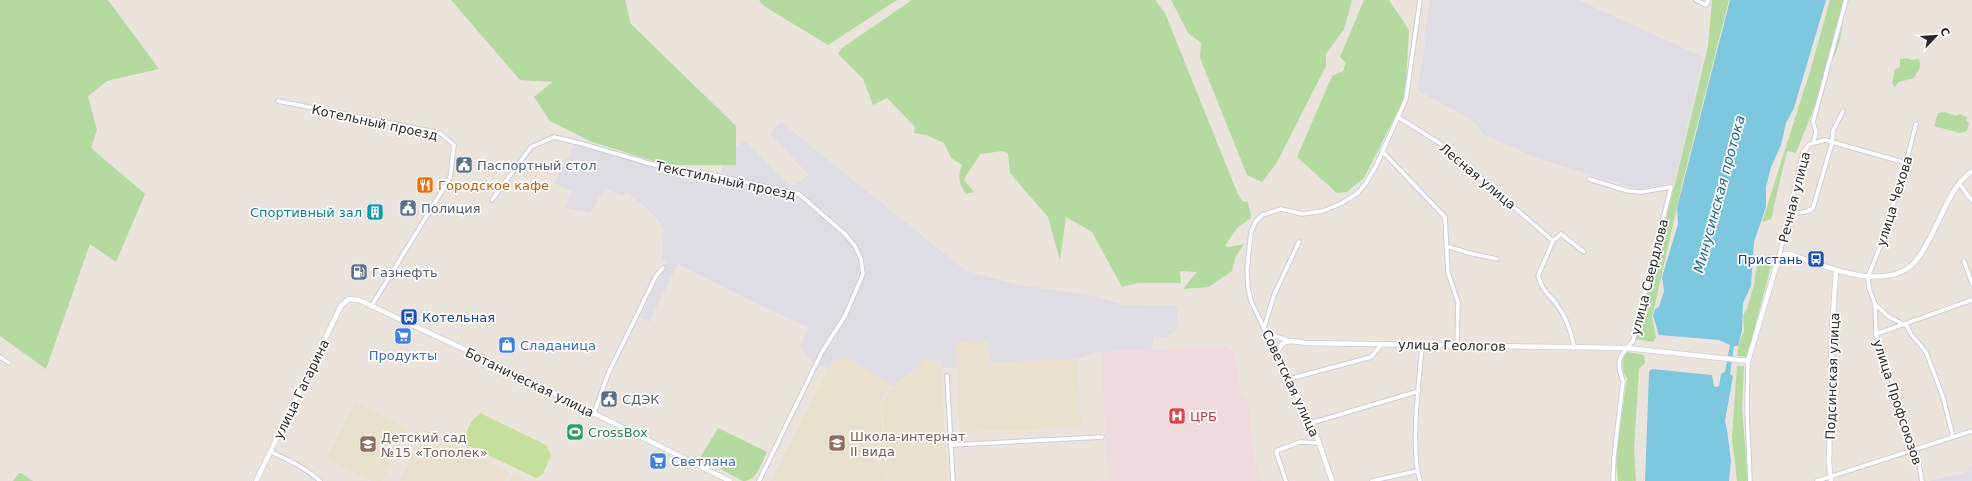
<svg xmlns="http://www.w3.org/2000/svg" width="1972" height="481" font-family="'DejaVu Sans',sans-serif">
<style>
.industrial{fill:#dedde3}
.education{fill:#e9e0ce}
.medical{fill:#efdbdd}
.green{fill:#b5daa0}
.pitch{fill:#c5e09d}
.water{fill:#7dc8df}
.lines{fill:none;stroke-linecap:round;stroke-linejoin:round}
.street-casing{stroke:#cbced9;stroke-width:5.5}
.secondary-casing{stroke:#cbced9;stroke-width:6}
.street{stroke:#fff;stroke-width:3.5}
.secondary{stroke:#fff;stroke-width:4.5}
.labels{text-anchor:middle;stroke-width:3.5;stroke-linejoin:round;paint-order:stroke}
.street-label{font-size:13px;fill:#292929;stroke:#fff}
.service-label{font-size:13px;fill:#4e5e75;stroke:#fff;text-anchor:start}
.food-label{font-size:13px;fill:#c56008;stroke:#fff;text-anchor:start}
.culture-label{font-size:13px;fill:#0d838f;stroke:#fff;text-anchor:end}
.transit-label{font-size:13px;fill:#164399;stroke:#fff;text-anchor:end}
.shop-label{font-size:13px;fill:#366cbe;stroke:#fff;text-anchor:start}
.health-label{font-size:13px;fill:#be3a42;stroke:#fff;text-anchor:start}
.leisure-label{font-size:13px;fill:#27864d;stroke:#fff;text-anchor:start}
.education-label{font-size:13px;fill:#785e54;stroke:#fff;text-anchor:start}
.water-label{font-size:14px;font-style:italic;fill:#1e6789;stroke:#fff}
</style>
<rect width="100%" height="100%" fill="#eae4dd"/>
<!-- industrial -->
<g class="industrial">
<path d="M1430 0H1578L1703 57 1674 183 1639 189 1540 159 1484 135 1472 120 1417 90 1426 39 1424 37Z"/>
<path d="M781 122 966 271 1020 285 1093 296 1124 305 1178 306 1176 331 1165 337 1153 336 1152 350 1101 351 1078 359 989 363 956 342 957 368H941L940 361 923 363 893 386 843 355 839 362 833 360 829 369 813 362 800 347 808 327 768 309 678 264 649 322 640 318 666 262 662 259 664 227 648 209 627 193 623 196 605 188 590 213 566 208 572 191 554 183 575 143 699 174H721L725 154 745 141 792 187 809 175 770 134Z"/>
<path d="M1972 466V481H1929L1964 473 1968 471V467Z"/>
</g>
<!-- education -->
<g class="education">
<path d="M988 341 990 363 1078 359 1081 427 960 432 956 342Z"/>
<path d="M843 355 890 384 880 404 886 481H771L834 359 839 362Z"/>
<path d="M923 360 941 361 947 481H887L882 404 890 389 923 363 921 362Z"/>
<path d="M355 402 408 429 382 481H372L327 459Z"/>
<path d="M424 430 510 472 505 481H400Z"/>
<path d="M513 473 529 481H509Z"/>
</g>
<!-- medical -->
<path class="medical" d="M1227 347 1234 353 1241 392 1249 405 1253 454 1262 481H1100V479H1108L1101 351Z"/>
<!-- green -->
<g class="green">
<path d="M0 0H108L159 69 107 81 88 96 97 130 91 148 145 194 116 262 90 244 46 369 0 336Z"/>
<path d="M451 0H625L631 24 736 126V165H666L592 142 550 121 534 97 552 82 520 80Z"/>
<path d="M759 0H897L828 45 764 6Z"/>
<path d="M912 0H1155L1165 13 1237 192 1242 201 1248 202 1251 218 1237 228 1225 246 1230 247 1244 244 1235 258 1232 271 1209 287 1183 289 1197 272 1180 271 1181 283H1138L1122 287 1092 232 1066 217 1060 261 1048 217 1010 173 1008 154 1003 151 980 154C975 164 969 169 964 180L974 192 966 194C959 183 957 178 962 165L951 158 944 143 926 135 914 133 915 127 887 98 873 105 863 79 838 54 842 48Z"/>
<path d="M1171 0H1352L1344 29 1326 54V66L1276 164 1262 182 1247 175 1200 58 1201 43 1188 33Z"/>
<path d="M1364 0H1389L1409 30 1405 97 1364 178 1347 192 1337 193 1297 157 1332 76 1343 71 1346 63 1340 57Z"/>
<path d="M1712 0H1729L1684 176 1652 317 1656 337 1653 342 1635 339 1642 317 1643 299 1674 188 1708 46Z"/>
<path d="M1830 0H1846L1840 40 1835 55 1829 62 1821 90 1796 153 1787 151 1771 219 1762 222 1811 68Z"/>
<path d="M1907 58 1911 60 1919 59C1922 68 1918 71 1914 78L1899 82 1895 87 1892 84 1895 69 1900 67V59Z"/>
<path d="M1945 112 1956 116 1960 114 1967 117 1966 121 1969 123 1967 131 1960 133 1934 126 1938 113Z"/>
<path d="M1766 255H1774L1747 357 1737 356 1739 343 1744 331 1743 315 1747 309 1754 284 1758 259 1764 260Z"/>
<path d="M1628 352 1644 355 1645 363 1639 369 1634 450 1636 481H1618L1616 455 1627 379 1623 371 1622 359Z"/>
<path d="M1737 366H1744L1742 409 1748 481H1737L1732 437Z"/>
<path d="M718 428 767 452C762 462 757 481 743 481L700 458Z"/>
<path d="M19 473H21L33 481H13Z"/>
</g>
<!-- pitch -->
<path class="pitch" d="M480 413 546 445 551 455 543 474 536 478 467 445 463 441 471 422Z"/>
<!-- water -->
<path class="water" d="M1730 0H1826L1794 108 1786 123 1781 145 1771 167 1766 187V207L1754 242 1751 286 1743 303 1742 331 1738 346H1734L1730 374 1733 376 1725 421 1727 430 1731 461 1729 481H1645L1649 372 1652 369 1712 375 1714 386 1716 387 1719 386 1721 374 1725 372 1730 345 1719 340 1659 335 1653 316 1655 309 1659 307 1664 291 1662 277 1678 224 1677 208Z"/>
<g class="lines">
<defs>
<g id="street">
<path d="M1696 0 1706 5 1708 0"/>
<path d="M278 101 440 133 454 145 450 178 372 305"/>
<path d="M1398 117 1444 146 1553 241 1561 234 1584 252"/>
<path d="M1916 124 1906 163 1881 244 1868 277 1869 288 1875 304 1876 334 1919 464 1922 481"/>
<path d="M1814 141 1816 132 1813 122 1846 0"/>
<path d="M1382 151 1445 217 1448 273 1458 302 1457 346"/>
<path d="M1589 179 1628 191 1641 192 1671 187 1633 341C1620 355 1615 361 1623 381L1614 457 1613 481"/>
<path d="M1959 183 1972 201"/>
<path d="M492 200 531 147 554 137 583 144 665 168 718 176 799 194 845 234 855 246 861 259 863 274 845 316 822 352 759 481"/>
<path d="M1789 212C1798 213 1805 214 1813 208L1832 143 1833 131 1843 111"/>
<path d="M1553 241 1538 276C1542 289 1546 292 1555 302 1565 315 1571 330 1574 346"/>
<path d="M1446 246 1469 253 1497 259"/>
<path d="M1779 257 1803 152 1810 144 1825 140 1906 163"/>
<path d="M1964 261 1972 284"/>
<path d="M1875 304 1889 317 1907 326 1911 334 1926 352 1943 397 1953 437"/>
<path d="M1264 328 1274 295 1299 242"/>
<path d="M1265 329 1273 335 1289 341"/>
<path d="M1876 334 1972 300"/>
<path d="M1277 355 1251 301 1248 287 1247 270 1251 232 1256 221 1262 215 1281 209 1302 214 1323 211 1342 203 1358 193 1366 183 1376 166 1406 99 1420 0"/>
<path d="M0 357 9 363"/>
<path d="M1748 361 1747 410 1750 481"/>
<path d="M947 376 953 481"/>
<path d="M1289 379 1371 357 1382 344"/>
<path d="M594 413 608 374 656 276 663 268"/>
<path d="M1311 423 1419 391"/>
<path d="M951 445 1102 437"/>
<path d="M271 452C288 460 306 468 320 481"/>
<path d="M1286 481 1276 451 1300 442 1318 443"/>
<path d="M1372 481 1417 471"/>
<path d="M1420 481C1410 446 1419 383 1422 346"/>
<path d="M1817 481 1972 431"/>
</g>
<g id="secondary">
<path d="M256 481 341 306 349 299 359 300 483 358 730 481"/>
<path d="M1332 481 1316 434 1277 355C1280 337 1292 341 1306 343L1627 348 1748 361 1779 257 1785 254H1790C1823 266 1891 296 1918 258 1927 246 1933 231 1940 218 1948 201 1956 182 1972 171"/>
<path d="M1831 481 1829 463 1832 330 1836 271"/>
</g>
</defs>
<!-- street casing -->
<use href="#street" class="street-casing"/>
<!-- secondary casing -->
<use href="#secondary" class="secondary-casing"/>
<!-- street -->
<use href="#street" class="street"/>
<!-- secondary -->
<use href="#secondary" class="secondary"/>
</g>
<!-- icons -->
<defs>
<symbol id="civic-square" viewBox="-11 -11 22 22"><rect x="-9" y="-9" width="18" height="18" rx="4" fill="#5c6f8a" stroke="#fff"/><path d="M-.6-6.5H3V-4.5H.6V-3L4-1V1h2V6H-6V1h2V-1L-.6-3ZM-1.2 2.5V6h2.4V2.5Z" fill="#fff"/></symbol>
<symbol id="restaurant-square" viewBox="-11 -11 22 22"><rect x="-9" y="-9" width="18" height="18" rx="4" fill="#e8710a" stroke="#fff"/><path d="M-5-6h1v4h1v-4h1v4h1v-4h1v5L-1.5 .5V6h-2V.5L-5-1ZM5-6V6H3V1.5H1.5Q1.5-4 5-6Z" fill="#fff"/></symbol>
<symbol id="building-square" viewBox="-11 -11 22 22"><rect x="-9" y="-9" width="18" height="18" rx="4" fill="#0f9aa8" stroke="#fff"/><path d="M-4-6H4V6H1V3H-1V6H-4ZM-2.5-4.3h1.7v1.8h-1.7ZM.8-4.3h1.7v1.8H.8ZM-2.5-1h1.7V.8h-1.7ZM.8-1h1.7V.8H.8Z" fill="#fff"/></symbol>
<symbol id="bus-square" viewBox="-11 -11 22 22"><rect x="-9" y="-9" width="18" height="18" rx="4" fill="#1a4fb4" stroke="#fff"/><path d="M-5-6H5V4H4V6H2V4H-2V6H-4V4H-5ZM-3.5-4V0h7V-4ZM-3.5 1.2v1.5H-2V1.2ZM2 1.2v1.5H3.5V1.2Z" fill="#fff"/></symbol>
<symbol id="fuel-square" viewBox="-11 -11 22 22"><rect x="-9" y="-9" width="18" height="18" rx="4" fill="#5c6f8a" stroke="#fff"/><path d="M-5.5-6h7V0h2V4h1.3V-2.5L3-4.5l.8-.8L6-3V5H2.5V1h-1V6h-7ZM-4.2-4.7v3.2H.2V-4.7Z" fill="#fff"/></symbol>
<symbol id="supermarket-square" viewBox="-11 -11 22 22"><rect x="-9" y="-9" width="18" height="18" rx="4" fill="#3f7fe0" stroke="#fff"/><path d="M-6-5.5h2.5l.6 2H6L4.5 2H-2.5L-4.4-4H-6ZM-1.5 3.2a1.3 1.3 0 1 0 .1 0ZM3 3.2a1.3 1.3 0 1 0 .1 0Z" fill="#fff"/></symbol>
<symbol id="shop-square" viewBox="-11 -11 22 22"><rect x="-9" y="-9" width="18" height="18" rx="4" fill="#3f7fe0" stroke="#fff"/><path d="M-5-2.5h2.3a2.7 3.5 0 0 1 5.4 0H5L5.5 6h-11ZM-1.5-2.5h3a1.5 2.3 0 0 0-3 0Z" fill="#fff"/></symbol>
<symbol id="hospital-square" viewBox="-11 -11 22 22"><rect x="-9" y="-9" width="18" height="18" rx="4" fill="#e0444e" stroke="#fff"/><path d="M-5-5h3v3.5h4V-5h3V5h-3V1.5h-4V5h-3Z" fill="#fff"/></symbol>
<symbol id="stadium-square" viewBox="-11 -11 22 22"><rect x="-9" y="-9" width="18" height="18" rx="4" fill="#2e9e5b" stroke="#fff"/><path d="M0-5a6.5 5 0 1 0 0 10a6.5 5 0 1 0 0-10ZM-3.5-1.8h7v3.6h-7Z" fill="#fff"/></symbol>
<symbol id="school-square" viewBox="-11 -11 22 22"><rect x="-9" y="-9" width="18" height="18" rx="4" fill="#8d6e63" stroke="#fff"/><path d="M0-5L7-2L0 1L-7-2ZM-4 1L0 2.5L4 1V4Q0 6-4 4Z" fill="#fff"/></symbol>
</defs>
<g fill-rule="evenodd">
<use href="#civic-square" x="454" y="155" width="20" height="20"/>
<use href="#restaurant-square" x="415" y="175" width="20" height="20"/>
<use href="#civic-square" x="398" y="198" width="20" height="20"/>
<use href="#building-square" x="365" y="202" width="20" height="20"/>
<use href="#bus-square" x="1806" y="249" width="20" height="20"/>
<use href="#fuel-square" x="349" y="262" width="20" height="20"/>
<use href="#bus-square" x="399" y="307" width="20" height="20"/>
<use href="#supermarket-square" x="393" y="326" width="20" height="20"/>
<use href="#shop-square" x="497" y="335" width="20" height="20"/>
<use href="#civic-square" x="599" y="389" width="20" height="20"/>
<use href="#hospital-square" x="1167" y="406" width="20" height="20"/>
<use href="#stadium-square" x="565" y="422" width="20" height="20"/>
<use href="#school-square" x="827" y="433" width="20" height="20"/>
<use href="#school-square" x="358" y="434" width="20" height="20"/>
<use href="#supermarket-square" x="648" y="451" width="20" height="20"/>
</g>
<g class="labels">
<!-- street labels -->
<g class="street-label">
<text transform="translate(375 122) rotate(12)" y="5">Котельный проезд</text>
<text transform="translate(1478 176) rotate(40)" y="5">Лесная улица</text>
<text transform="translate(726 180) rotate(12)" y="5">Текстильный проезд</text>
<text transform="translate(1794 197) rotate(-76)" y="5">Речная улица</text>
<text transform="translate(1894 201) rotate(-73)" y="5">улица Чехова</text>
<text transform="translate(1649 277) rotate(-76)" y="5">улица Свердлова</text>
<text transform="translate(1452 345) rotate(1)" y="5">улица Геологов</text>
<text transform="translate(1832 376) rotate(-88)" y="5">Подсинская улица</text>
<text transform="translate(530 382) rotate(26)" y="5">Ботаническая улица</text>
<text transform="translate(1291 383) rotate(65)" y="5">Советская улица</text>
<text transform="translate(301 389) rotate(-64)" y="5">улица Гагарина</text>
<text transform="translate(1898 402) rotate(72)" y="5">улица Профсоюзов</text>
</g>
<!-- service labels -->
<g class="service-label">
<text x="477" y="170">Паспортный стол</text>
<text x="421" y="213">Полиция</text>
<text x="372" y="277">Газнефть</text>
<text x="622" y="404">СДЭК</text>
</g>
<!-- food labels -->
<g class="food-label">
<text x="438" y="190">Городское кафе</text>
</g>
<!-- culture labels -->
<g class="culture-label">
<text x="362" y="217">Спортивный зал</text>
</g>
<!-- transit labels -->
<g class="transit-label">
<text x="1803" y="264">Пристань</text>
<text x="422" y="322" text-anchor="start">Котельная</text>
</g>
<!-- shop labels -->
<g class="shop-label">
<text x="520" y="350">Сладаница</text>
<text x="403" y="360" text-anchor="middle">Продукты</text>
<text x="671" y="466">Светлана</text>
</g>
<!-- health labels -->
<g class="health-label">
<text x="1190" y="421">ЦРБ</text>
</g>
<!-- leisure labels -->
<g class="leisure-label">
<text x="588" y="437">CrossBox</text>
</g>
<!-- education labels -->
<g class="education-label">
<text x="850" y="441">Школа-интернат<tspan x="850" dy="15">II вида</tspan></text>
<text x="381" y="442">Детский сад<tspan x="381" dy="15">№15 «Тополек»</tspan></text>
</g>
<!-- water labels -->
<g class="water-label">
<text transform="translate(1719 194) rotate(-75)" y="5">Минусинская протока</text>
</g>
</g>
<!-- north arrow -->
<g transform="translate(1936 36) rotate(65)" stroke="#ffffff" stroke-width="3" paint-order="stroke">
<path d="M0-3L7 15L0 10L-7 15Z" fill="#292929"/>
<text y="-6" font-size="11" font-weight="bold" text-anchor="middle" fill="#292929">С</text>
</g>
</svg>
